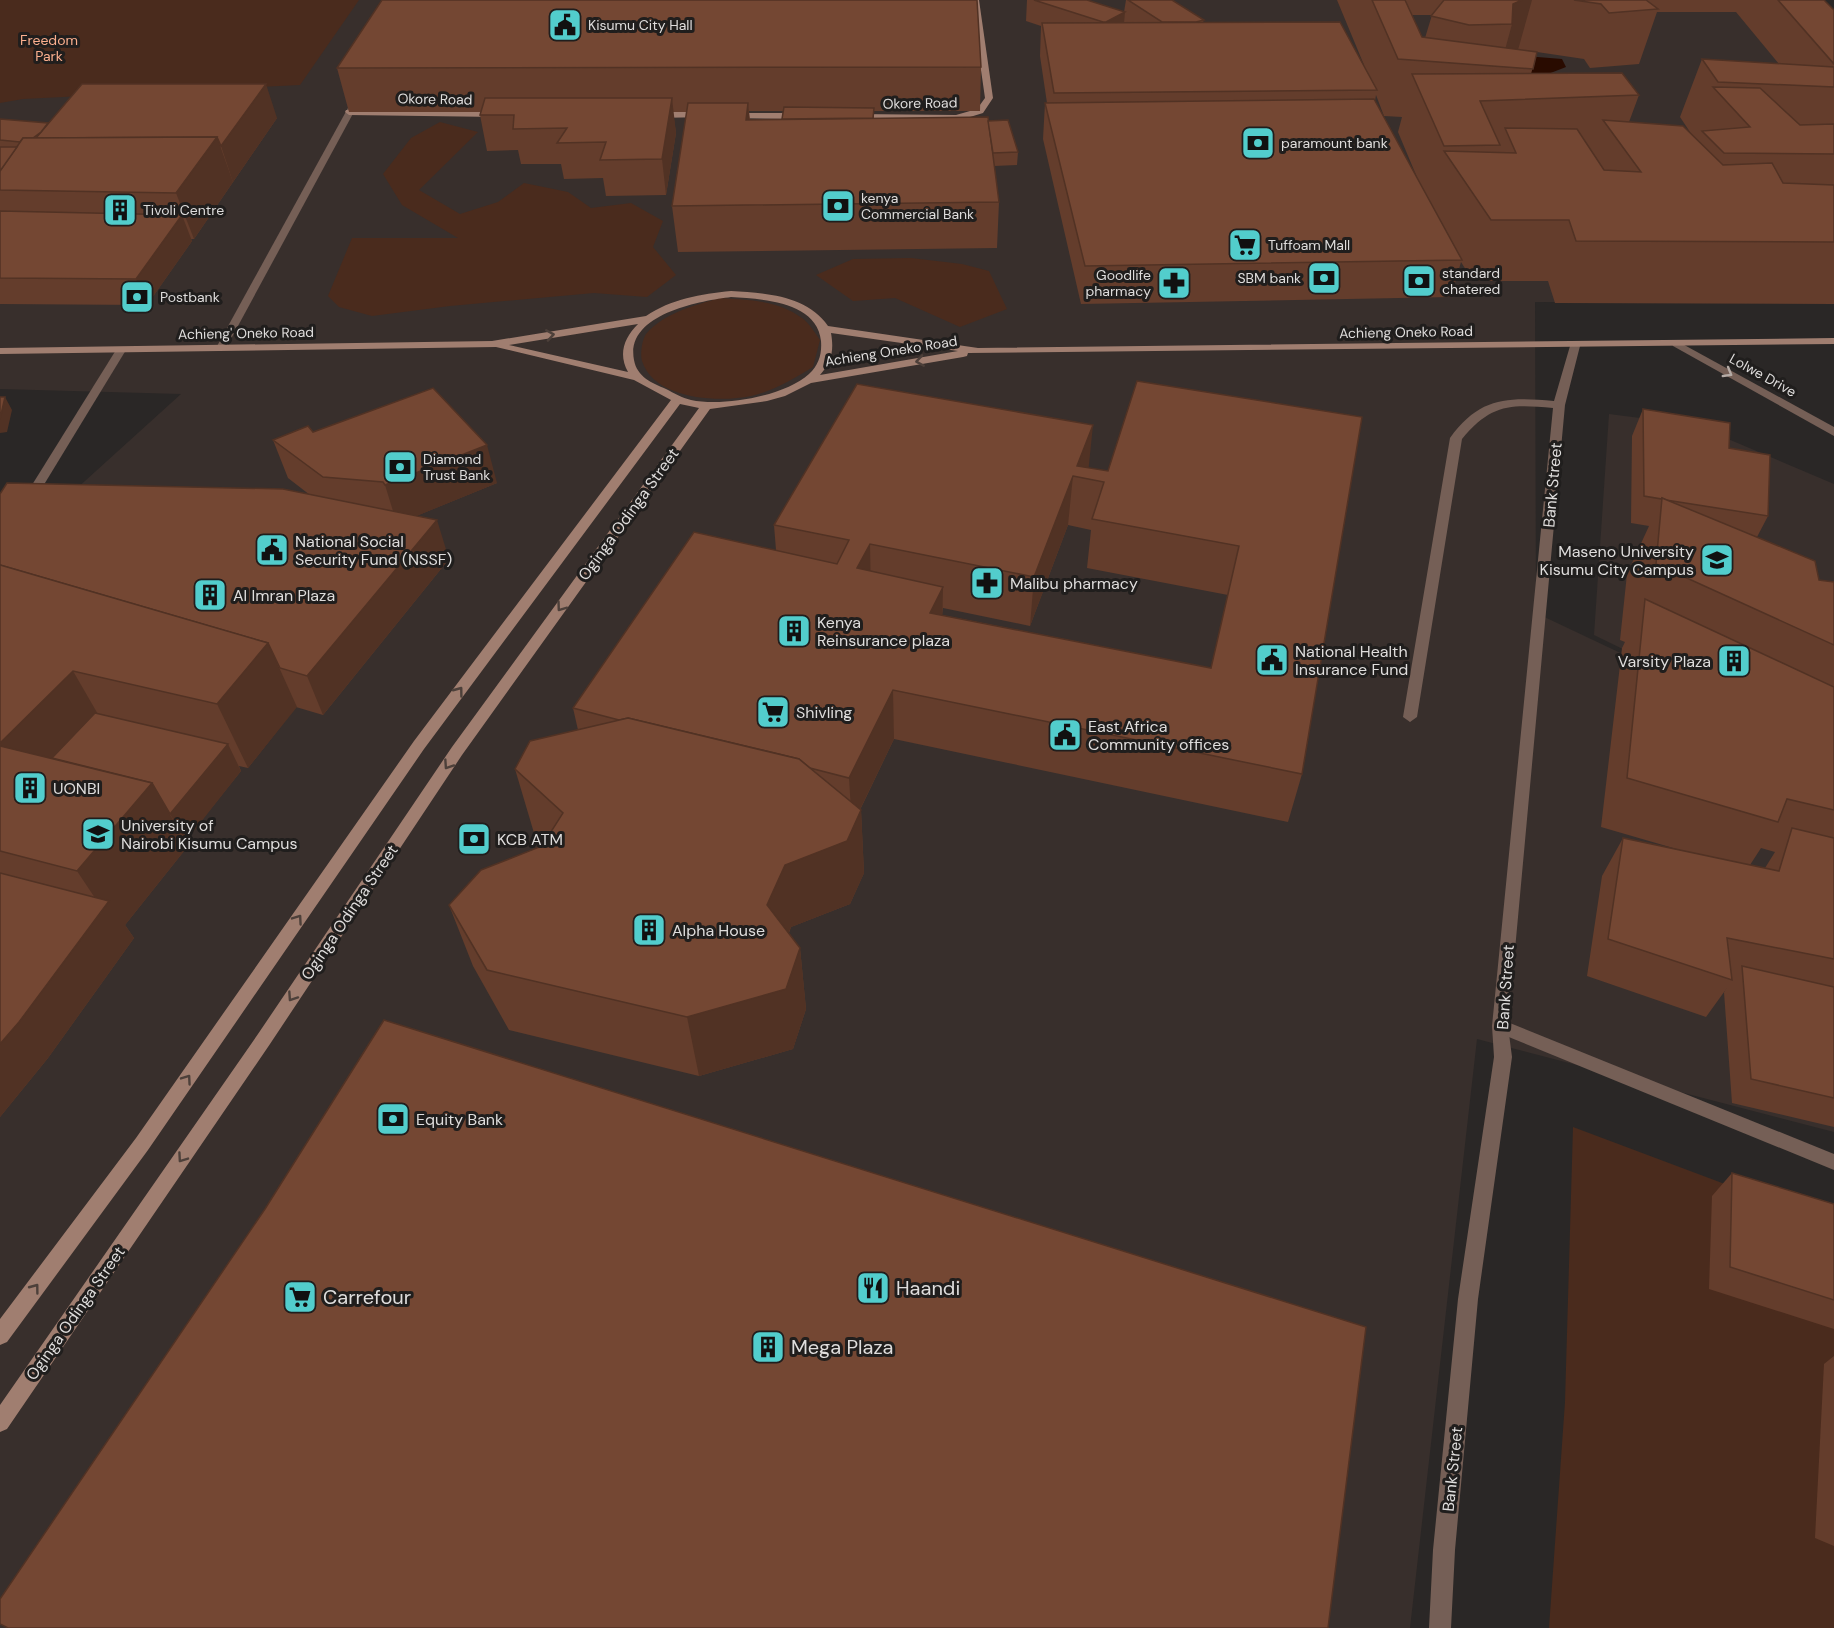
<svg xmlns="http://www.w3.org/2000/svg" width="1834" height="1628" font-family="'DM Sans',sans-serif">
<style>
.built{fill:#382f2c}
.green{fill:#4a2b1d}
.water{fill:#290b00}
.lines{fill:none;stroke-linecap:round;stroke-linejoin:round}
.lane{fill:#755f56;fill-rule:evenodd}
.street{fill:#755f56;fill-rule:evenodd}
.secondary{fill:#a07e70;fill-rule:evenodd}
.wall{fill:#643d2c;fill-rule:evenodd}
.shaded-wall{fill:#513224}
.building{fill:#744733;stroke:#513224;stroke-width:1.5;fill-rule:evenodd}
.oneway{stroke:#4d403a}
.oneway2{stroke:#b5aba6}
.labels{text-anchor:middle;stroke-width:6;stroke-linejoin:round;paint-order:stroke}
.far-poi-label{font-size:14px;fill:#dfdddc;stroke:#201e1d;text-anchor:start}
.far-park-label{font-size:14px;fill:#fbaf8e;stroke:#201e1d}
.far-street-label{font-size:14px;fill:#dfdddc;stroke:#201e1d}
.street-label{font-size:16px;fill:#dfdddc;stroke:#201e1d}
.poi-label{font-size:16px;fill:#dfdddc;stroke:#201e1d;text-anchor:start}
.near-poi-label{font-size:20px;fill:#dfdddc;stroke:#201e1d;text-anchor:start}
</style>
<rect width="100%" height="100%" fill="#2a2726"/>
<!-- built -->
<g class="built">
<path d="M0 0H1773L1834 303 1535 302 1536 613 1834 754V1132L1477 1039 1410 1628H0V558L181 394 0 389Z"/>
<path d="M1609 414 1695 425 1834 484V752L1594 635Z"/>
</g>
<!-- green -->
<g class="green">
<path d="M0 0H359L300 85 23 99 0 103Z"/>
<path d="M440 122 478 132 419 190 460 214 498 202 524 183 568 192 591 208 631 203 663 221 653 247 676 275 647 297 594 293 450 306 372 316 339 307 328 296 352 238H458L402 205 383 174 411 138Z"/>
<path d="M911 258 962 264 989 271 1007 309 960 327 895 298 853 301 816 275 853 259Z"/>
<path d="M720 298C748 300 778 300 802 318 809 323 815 333 820 340L813 367C793 379 774 391 751 396 717 403 654 399 642 361 640 354 642 340 646 334 664 313 695 305 720 298Z"/>
<path d="M1573 1127 1834 1225V1628H1549L1565 1402Z"/>
</g>
<!-- water -->
<path class="water" d="M1525 56 1562 59 1566 67 1548 74 1517 82Z"/>
<g class="lines">
<!-- lane -->
<path class="lane" d="M1575 343 1580 346 1565 405 1508 1026 1512 1057 1478 1299 1455 1550 1451 1628H1429L1433 1550 1458 1299 1494 1057 1492 1026 1553 408C1510 404 1491 404 1462 439L1417 717 1410 722 1403 717 1450 438C1480 397 1507 397 1554 401L1570 346Z"/>
<!-- street -->
<g class="street">
<path d="M358 94 362 97 226 348 221 351 217 350 216 348 354 97Z"/>
<path d="M1677 341 1834 427V436L1673 346 1672 344Z"/>
<path d="M121 347 126 350 34 501 28 505 24 504 22 501 116 350Z"/>
<path d="M1500 1019 1834 1154V1170L1494 1031 1492 1026 1494 1021Z"/>
</g>
<!-- secondary -->
<g class="secondary">
<path d="M971 0H979L993 98 983 113 957 121 853 119 852 117 856 114 956 115 977 109 985 98Z"/>
<path d="M346 110 499 111 503 114 499 117 349 115 345 112Z"/>
<path d="M706 112 709 113V117L655 118 651 115 655 112Z"/>
<path d="M730 113H802L806 116 802 119 727 118 726 116Z"/>
<path d="M731 291C765 293 807 295 828 326L978 348 1834 338V344L968 353 967 356 963 357 811 383 785 396 767 401 710 409 462 755 270 1044 7 1429 0 1432V1405L258 1034 452 747 699 408 680 404 424 749 148 1150 7 1342 0 1345V1319L136 1138 414 741 671 400 634 380 496 347 0 354V348L492 341 646 316C671 299 701 294 731 291ZM731 297C762 299 817 301 821 341 822 354 819 365 809 374 785 396 723 407 691 400 682 398 674 393 666 389 652 383 637 377 634 360 625 314 700 301 731 297ZM638 324C624 338 618 354 628 372L509 345ZM831 333 958 351 820 375C832 362 834 350 831 333Z"/>
</g>
</g>
<!-- wall -->
<g class="wall">
<path d="M1027 0H1087L1124 12 1126 0H1172L1204 22 1364 65 1337 0H1824L1834 10V304L1555 303 1548 281H1473L1461 262 1451 297 1081 304 1043 139 1045 103H1047L1040 56 1041 26 1026 21ZM1657 12H1736L1779 64 1702 59 1680 117 1692 135 1629 122 1639 95 1531 74 1537 52 1584 59 1590 68 1639 64ZM1412 15H1432L1425 38 1422 37ZM1376 95 1384 116 1402 117 1398 132 1419 182 1375 101Z"/>
<path d="M981 67 980 111H874V118L988 121 1018 152 1017 165 994 166 999 202 997 248 678 252 672 206 687 112H673L676 133 666 195 606 196 603 178 564 179 561 164H521L518 150 487 151 480 115 481 112H349L337 68ZM749 111H783L782 119 750 120Z"/>
<path d="M277 118 194 239H191L192 241 147 305 0 304V119L48 123Z"/>
<path d="M1643 409 1729 448 1768 516 1757 537 1819 580 1834 582V1127L1732 1103 1724 992 1732 981 1706 1017 1587 976 1602 876 1623 838 1680 850 1601 827 1622 648 1625 642 1620 640 1627 574 1649 526 1631 523 1632 436ZM1761 848 1775 852 1765 868 1750 865Z"/>
<path d="M1362 417 1302 774 1288 822 894 739 860 810H861L864 873 850 904 791 927 789 933 800 948 806 1009 793 1049 699 1076 509 1030 473 966 449 905 542 846 544 842 534 833 515 769 578 730 573 708 776 550 774 525 1088 468 1108 471ZM1068 525 1091 530 1087 568 1228 595 1211 668 942 615 943 608 1030 626Z"/>
<path d="M313 432 497 483 416 516 449 559 323 715 296 707 248 768 239 766 241 771 185 841 188 846 125 925 134 938 48 1058 0 1117V494L310 495 288 478 273 440Z"/>
<path d="M1732 1173 1834 1204V1329L1709 1289 1712 1196Z"/>
<path d="M1834 1356V1546L1815 1538 1824 1364Z"/>
</g>
<!-- shaded-wall -->
<g class="shaded-wall">
<path d="M1522 0H1532L1518 50 1503 57 1512 24 1513 4Z"/>
<path d="M1125 12 1123 35 1105 23Z"/>
<path d="M266 84 277 118 233 182 221 146Z"/>
<path d="M672 98 676 133 666 195 662 159Z"/>
<path d="M748 103 752 147 746 120Z"/>
<path d="M217 137 233 182 194 239 176 193Z"/>
<path d="M182 215 192 241 147 305 136 279Z"/>
<path d="M5 397 12 410 7 432 0 433V419Z"/>
<path d="M1093 425 1088 474 1077 466Z"/>
<path d="M487 445 497 483 397 524 385 485Z"/>
<path d="M1073 476 1068 525 1030 626 1034 577Z"/>
<path d="M437 520 449 559 323 715 307 676Z"/>
<path d="M870 544 871 594 857 568Z"/>
<path d="M943 587 942 637 930 613Z"/>
<path d="M268 643 297 707 248 768 217 704Z"/>
<path d="M73 671 110 735 62 786 0 748V743Z"/>
<path d="M893 690 894 739 852 826 849 778Z"/>
<path d="M228 744 241 771 186 841 170 814Z"/>
<path d="M152 783 188 846 125 925 134 938 48 1058 0 1117V1044L103 910 77 871Z"/>
<path d="M861 810 864 873 850 904 791 927 774 966 767 905 785 865Z"/>
<path d="M800 948 806 1009 793 1049 699 1076 687 1017Z"/>
</g>
<!-- building -->
<g class="building">
<path d="M382 0H977L981 67 337 68Z"/>
<path d="M1034 0H1087L1125 12 1106 22H1103Z"/>
<path d="M1128 0H1172L1204 20 1196 22H1162Z"/>
<path d="M1372 0H1405L1422 37 1537 52 1533 69 1398 59Z"/>
<path d="M1444 0H1522L1513 4 1512 24 1469 25 1431 16Z"/>
<path d="M1574 0H1646L1658 9 1609 13 1601 4Z"/>
<path d="M1778 0H1824L1834 10V64Z"/>
<path d="M1340 22 1377 90 1054 93 1042 23Z"/>
<path d="M1702 59 1834 67V87L1718 82Z"/>
<path d="M1622 73 1639 95 1480 101 1500 145 1444 146 1412 74Z"/>
<path d="M82 84H266L221 146 217 137 36 138Z"/>
<path d="M1713 87 1760 88 1800 125 1834 124V154L1724 153 1702 131 1750 127Z"/>
<path d="M485 98H672L662 159 600 160 606 142 557 143 567 128 513 129 514 115H480Z"/>
<path d="M1374 99 1462 260 1085 266 1045 103Z"/>
<path d="M688 103H748L746 120 988 117 999 202 672 206Z"/>
<path d="M784 107 874 108 873 118 782 119Z"/>
<path d="M0 119 48 123 41 132 33 138H23L20 142 0 140Z"/>
<path d="M1008 120 1018 152 993 153 988 121Z"/>
<path d="M1603 120 1683 126 1723 165 1772 163 1783 183 1834 185V242L1576 241 1569 220H1491L1444 151 1516 153 1505 128 1577 129 1604 170 1641 172Z"/>
<path d="M217 137 176 193 0 190V171L23 138Z"/>
<path d="M0 147H17L0 171Z"/>
<path d="M0 211 182 215 136 279 0 278Z"/>
<path d="M1137 381 1362 417 1302 774 893 690 849 778 810 768 799 759 628 718 619 720 573 708 694 532 837 564 849 540 774 525 857 384 1093 425 1077 466 1108 471ZM1073 476 1104 482 1092 519 1239 546 1211 668 930 613 943 587 857 568 870 544 1034 577Z"/>
<path d="M433 388 487 445 385 485 383 482 323 477 273 440 308 426 313 432Z"/>
<path d="M0 397H5L0 419Z"/>
<path d="M1643 409 1730 423 1729 448 1770 455 1768 516 1666 500 1662 498V499L1644 496Z"/>
<path d="M7 483 283 489 437 520 307 676 280 668 268 643 0 565V494Z"/>
<path d="M1662 498 1815 561 1819 580 1834 582V645L1656 564Z"/>
<path d="M0 565 268 643 217 704 73 671 0 743Z"/>
<path d="M1645 599 1834 687V810L1787 799 1778 822 1627 778Z"/>
<path d="M95 713 228 744 170 814 152 783 52 758Z"/>
<path d="M628 718 799 759 861 810 847 841 785 865 767 905 800 948 786 989 687 1017 487 970 449 905 481 870 542 846 563 813 515 769 530 741Z"/>
<path d="M0 746 152 783 77 871 0 851Z"/>
<path d="M1792 828 1834 838V959L1727 938 1732 980 1608 939 1623 838 1779 871Z"/>
<path d="M0 873 109 901 19 1022 0 1044Z"/>
<path d="M1742 966 1834 987V1098L1751 1079Z"/>
<path d="M384 1020 1366 1327 1328 1628H8L0 1624V1599L265 1209Z"/>
<path d="M1732 1173 1834 1204V1300L1730 1267Z"/>
</g>
<!-- one-way arrows -->
<defs><path id="oneway-chevron" d="M-2-3.5L2.5 0L-2 3.5" fill="none" stroke-width="1.6" stroke-linecap="round" stroke-linejoin="round" transform="scale(1.5)"/></defs>
<g class="oneway">
<use href="#oneway-chevron" transform="translate(550 335) rotate(-9)"/>
<use href="#oneway-chevron" transform="translate(920 361) rotate(171)"/>
<use href="#oneway-chevron" transform="translate(561 607) rotate(126)"/>
<use href="#oneway-chevron" transform="translate(459 691) rotate(-53)"/>
<use href="#oneway-chevron" transform="translate(448 765) rotate(124)"/>
<use href="#oneway-chevron" transform="translate(298 919) rotate(-55)"/>
<use href="#oneway-chevron" transform="translate(292 997) rotate(124)"/>
<use href="#oneway-chevron" transform="translate(187 1079) rotate(-55)"/>
<use href="#oneway-chevron" transform="translate(182 1158) rotate(125)"/>
<use href="#oneway-chevron" transform="translate(35 1288) rotate(-53)"/>
</g>
<use class="oneway2" href="#oneway-chevron" transform="translate(1728 373) rotate(30)"/>
<!-- icons -->
<defs>
<symbol id="civic-square" viewBox="-11 -11 22 22"><rect x="-9" y="-9" width="18" height="18" rx="4" fill="#52cdcc" stroke="#201e1d"/><path d="M-.6-6.5H3V-4.5H.6V-3L4-1V1h2V6H-6V1h2V-1L-.6-3ZM-1.2 2.5V6h2.4V2.5Z" fill="#111"/></symbol>
<symbol id="bank-square" viewBox="-11 -11 22 22"><rect x="-9" y="-9" width="18" height="18" rx="4" fill="#52cdcc" stroke="#201e1d"/><path d="M-6-4H6V4H-6ZM0-2.3a2.3 2.3 0 1 0 0 4.6a2.3 2.3 0 1 0 0-4.6Z" fill="#111"/></symbol>
<symbol id="building-square" viewBox="-11 -11 22 22"><rect x="-9" y="-9" width="18" height="18" rx="4" fill="#52cdcc" stroke="#201e1d"/><path d="M-4-6H4V6H1V3H-1V6H-4ZM-2.5-4.3h1.7v1.8h-1.7ZM.8-4.3h1.7v1.8H.8ZM-2.5-1h1.7V.8h-1.7ZM.8-1h1.7V.8H.8Z" fill="#111"/></symbol>
<symbol id="supermarket-square" viewBox="-11 -11 22 22"><rect x="-9" y="-9" width="18" height="18" rx="4" fill="#52cdcc" stroke="#201e1d"/><path d="M-6-5.5h2.5l.6 2H6L4.5 2H-2.5L-4.4-4H-6ZM-1.5 3.2a1.3 1.3 0 1 0 .1 0ZM3 3.2a1.3 1.3 0 1 0 .1 0Z" fill="#111"/></symbol>
<symbol id="pharmacy-square" viewBox="-11 -11 22 22"><rect x="-9" y="-9" width="18" height="18" rx="4" fill="#52cdcc" stroke="#201e1d"/><path d="M-2-6h4v4h4v4h-4v4h-4v-4h-4v-4h4Z" fill="#111"/></symbol>
<symbol id="university-square" viewBox="-11 -11 22 22"><rect x="-9" y="-9" width="18" height="18" rx="4" fill="#52cdcc" stroke="#201e1d"/><path d="M0-5L7-2L0 1L-7-2ZM-4 1L0 2.5L4 1V4Q0 6-4 4Z" fill="#111"/></symbol>
<symbol id="restaurant-square" viewBox="-11 -11 22 22"><rect x="-9" y="-9" width="18" height="18" rx="4" fill="#52cdcc" stroke="#201e1d"/><path d="M-5-6h1v4h1v-4h1v4h1v-4h1v5L-1.5 .5V6h-2V.5L-5-1ZM5-6V6H3V1.5H1.5Q1.5-4 5-6Z" fill="#111"/></symbol>
</defs>
<g fill-rule="evenodd">
<use href="#civic-square" x="546" y="6" width="38" height="38"/>
<use href="#bank-square" x="1239" y="124" width="38" height="38"/>
<use href="#bank-square" x="819" y="187" width="38" height="38"/>
<use href="#building-square" x="101" y="191" width="38" height="38"/>
<use href="#supermarket-square" x="1226" y="226" width="38" height="38"/>
<use href="#bank-square" x="1305" y="259" width="38" height="38"/>
<use href="#bank-square" x="1400" y="262" width="38" height="38"/>
<use href="#pharmacy-square" x="1155" y="264" width="38" height="38"/>
<use href="#bank-square" x="118" y="278" width="38" height="38"/>
<use href="#bank-square" x="381" y="448" width="38" height="38"/>
<use href="#civic-square" x="253" y="531" width="38" height="38"/>
<use href="#university-square" x="1698" y="541" width="38" height="38"/>
<use href="#pharmacy-square" x="968" y="564" width="38" height="38"/>
<use href="#building-square" x="191" y="576" width="38" height="38"/>
<use href="#building-square" x="775" y="612" width="38" height="38"/>
<use href="#civic-square" x="1253" y="641" width="38" height="38"/>
<use href="#building-square" x="1715" y="642" width="38" height="38"/>
<use href="#supermarket-square" x="754" y="693" width="38" height="38"/>
<use href="#civic-square" x="1046" y="716" width="38" height="38"/>
<use href="#building-square" x="11" y="769" width="38" height="38"/>
<use href="#university-square" x="79" y="815" width="38" height="38"/>
<use href="#bank-square" x="455" y="820" width="38" height="38"/>
<use href="#building-square" x="630" y="911" width="38" height="38"/>
<use href="#bank-square" x="374" y="1100" width="38" height="38"/>
<use href="#restaurant-square" x="854" y="1269" width="38" height="38"/>
<use href="#supermarket-square" x="281" y="1278" width="38" height="38"/>
<use href="#building-square" x="749" y="1328" width="38" height="38"/>
</g>
<g class="labels">
<!-- far-poi labels -->
<g class="far-poi-label">
<text x="588" y="30">Kisumu City Hall</text>
<text x="1281" y="148">paramount bank</text>
<text x="861" y="203">kenya<tspan x="861" dy="16">Commercial Bank</tspan></text>
<text x="143" y="215">Tivoli Centre</text>
<text x="1268" y="250">Tuffoam Mall</text>
<text x="1442" y="278">standard<tspan x="1442" dy="16">chatered</tspan></text>
<text x="1151" y="280" text-anchor="end">Goodlife<tspan x="1151" dy="16">pharmacy</tspan></text>
<text x="1301" y="283" text-anchor="end">SBM bank</text>
<text x="160" y="302">Postbank</text>
<text x="423" y="464">Diamond<tspan x="423" dy="16">Trust Bank</tspan></text>
</g>
<!-- far-park labels -->
<g class="far-park-label">
<text x="49" y="45">Freedom<tspan x="49" dy="16">Park</tspan></text>
</g>
<!-- far-street labels -->
<g class="far-street-label">
<text transform="translate(435 99) rotate(1)" y="5">Okore Road</text>
<text transform="translate(920 103) rotate(-1)" y="5">Okore Road</text>
<text transform="translate(1406 332) rotate(-1)" y="5">Achieng Oneko Road</text>
<text transform="translate(246 333) rotate(-1)" y="5">Achieng' Oneko Road</text>
<text transform="translate(891 351) rotate(-9)" y="5">Achieng Oneko Road</text>
<text transform="translate(1763 375) rotate(29)" y="5">Lolwe Drive</text>
</g>
<!-- street labels -->
<g class="street-label">
<text transform="translate(1552 485) rotate(-85)" y="6">Bank Street</text>
<text transform="translate(628 514) rotate(-54)" y="6">Oginga Odinga Street</text>
<text transform="translate(349 912) rotate(-56)" y="6">Oginga Odinga Street</text>
<text transform="translate(1505 987) rotate(-86)" y="6">Bank Street</text>
<text transform="translate(75 1313) rotate(-55)" y="6">Oginga Odinga Street</text>
<text transform="translate(1452 1469) rotate(-84)" y="6">Bank Street</text>
</g>
<!-- poi labels -->
<g class="poi-label">
<text x="295" y="547">National Social<tspan x="295" dy="18">Security Fund (NSSF)</tspan></text>
<text x="1694" y="557" text-anchor="end">Maseno University<tspan x="1694" dy="18">Kisumu City Campus</tspan></text>
<text x="1010" y="589">Malibu pharmacy</text>
<text x="233" y="601">Al Imran Plaza</text>
<text x="817" y="628">Kenya<tspan x="817" dy="18">Reinsurance plaza</tspan></text>
<text x="1295" y="657">National Health<tspan x="1295" dy="18">Insurance Fund</tspan></text>
<text x="1711" y="667" text-anchor="end">Varsity Plaza</text>
<text x="796" y="718">Shivling</text>
<text x="1088" y="732">East Africa<tspan x="1088" dy="18">Community offices</tspan></text>
<text x="53" y="794">UONBI</text>
<text x="121" y="831">University of<tspan x="121" dy="18">Nairobi Kisumu Campus</tspan></text>
<text x="497" y="845">KCB ATM</text>
<text x="672" y="936">Alpha House</text>
<text x="416" y="1125">Equity Bank</text>
</g>
<!-- near-poi labels -->
<g class="near-poi-label">
<text x="896" y="1295">Haandi</text>
<text x="323" y="1304">Carrefour</text>
<text x="791" y="1354">Mega Plaza</text>
</g>
</g>
</svg>
